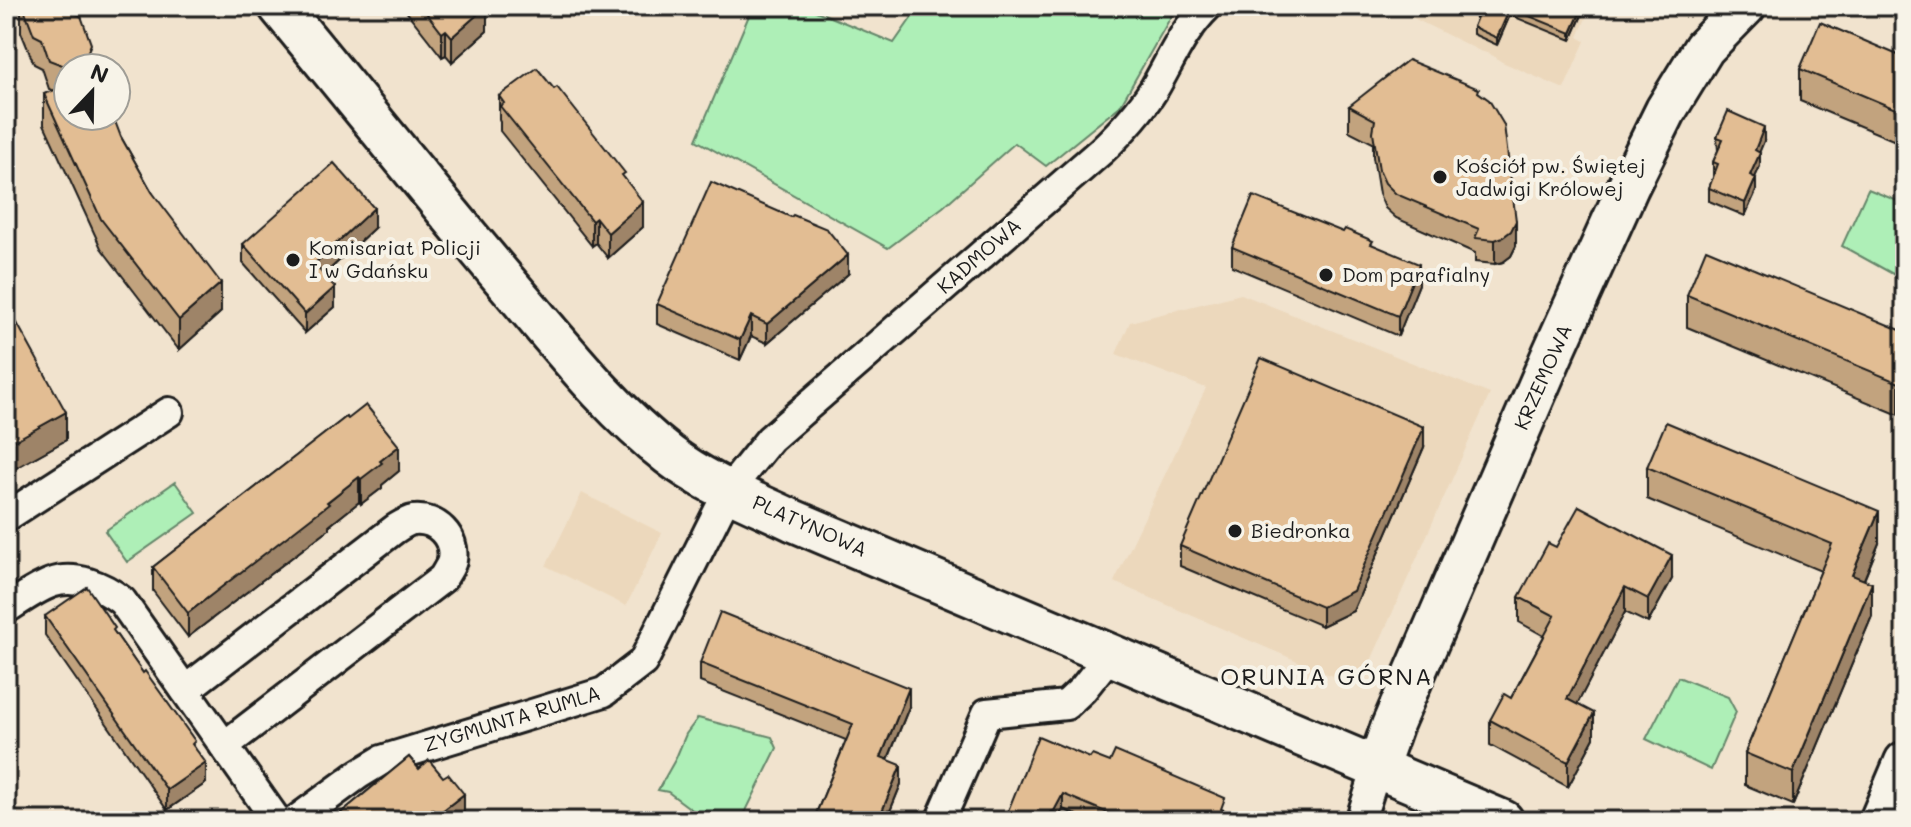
<svg xmlns="http://www.w3.org/2000/svg" width="1911" height="827" font-family="Mali,sans-serif">
<style>
.built{fill:#ecd8bc}
.green{fill:#aeefb7;stroke:#65866a;stroke-width:2}
.lines{fill:none;stroke-linecap:round;stroke-linejoin:round}
.street-casing{stroke:#1c1c1c;stroke-width:34}
.secondary-casing{stroke:#1c1c1c;stroke-width:46}
.street{stroke:#f7f3e8;stroke-width:28}
.secondary{stroke:#f7f3e8;stroke-width:40}
.wall{fill:#c2a37e;stroke:#1c1c1c;stroke-width:2}
.shaded-wall{fill:#9e8467;stroke:#1c1c1c;stroke-width:2}
.building{fill:#e2bd93;stroke:#1c1c1c;stroke-width:2}
.poi-dot{fill:#1c1c1c;stroke:#f7f3e8;stroke-width:3}
.labels{text-anchor:middle;stroke-width:8;stroke-linejoin:round;paint-order:stroke}
.poi-label{font-size:20px;fill:#1c1c1c;stroke:#f7f3e8;text-anchor:start}
.street-label{font-size:20px;fill:#1c1c1c;stroke:#f7f3e8}
.quarter-label{font-size:24px;letter-spacing:2px;fill:#1c1c1c;stroke:#f7f3e8}
</style>
<rect width="100%" height="100%" fill="#f1e3ce"/>
<filter id="ink" filterUnits="userSpaceOnUse"><feTurbulence type="fractalNoise" baseFrequency=".0125" numOctaves="2"/><feDisplacementMap in="SourceGraphic" scale="16" xChannelSelector="R" yChannelSelector="G"/><feConvolveMatrix kernelMatrix="1 2 1 2 8 2 1 2 1" color-interpolation-filters="sRGB"/></filter>
<g filter="url(#ink)">
<!-- built -->
<g class="built">
<path d="M1389 6H1591L1578 37 1585 41 1564 89 1502 62 1490 54 1480 51Z"/>
<path d="M1241 294 1490 394 1370 663 1346 682 1114 582 1206 388 1116 354 1130 322Z"/>
<path d="M582 493 662 533 626 606 546 566Z"/>
</g>
<!-- green -->
<g class="green">
<path d="M753 6H804L894 43 917 10 922 6H1177L1120 106 1046 166 1015 143 943 207 888 248 696 140Z"/>
<path d="M1868 189 1905 204V273L1902 279 1842 246Z"/>
<path d="M175 482 197 513 127 562 105 531Z"/>
<path d="M1678 677 1728 697 1736 712 1711 770 1646 739Z"/>
<path d="M698 718 772 737 777 748 741 821H707L668 792 658 790 676 758 686 734Z"/>
</g>
<g class="lines">
<defs>
<g id="street">
<path d="M6 517 169 412"/>
<path d="M6 609C20 600 35 589 51 583 75 574 103 586 122 601L277 821"/>
<path d="M185 690 395 529C400 526 407 521 413 520 436 517 456 537 452 560 451 566 446 572 443 578L224 746"/>
<path d="M295 821 359 774 382 760 604 692 643 662 729 490 770 439 1101 151C1121 132 1139 113 1154 89 1171 60 1183 30 1208 6"/>
<path d="M940 821 987 713 1066 705 1083 689 1110 655"/>
<path d="M1360 821 1377 768"/>
</g>
<g id="secondary">
<path d="M279 6C359 103 437 201 518 296 565 351 611 410 669 455 705 483 750 500 792 520L1503 821"/>
<path d="M1377 768 1392 726 1553 353 1628 187 1666 110 1704 48 1745 6"/>
<path d="M1880 821 1905 762"/>
</g>
</defs>
<!-- street casing -->
<use href="#street" class="street-casing"/>
<!-- secondary casing -->
<use href="#secondary" class="secondary-casing"/>
<!-- street -->
<use href="#street" class="street"/>
<!-- secondary -->
<use href="#secondary" class="secondary"/>
</g>
<!-- wall -->
<g class="wall">
<path d="M21 6H70L94 68H68V116L121 137 152 192 221 312 179 350 101 248 44 124V94L54 91 49 89 42 68 34 64 21 32Z"/>
<path d="M402 6H487V31L452 62 446 55 442 57Z"/>
<path d="M861 6H878L873 14Z"/>
<path d="M1452 6H1586L1571 40 1510 15 1497 45 1473 34V27L1477 18Z"/>
<path d="M1905 58V145L1800 101V69Z"/>
<path d="M1479 93 1516 246 1511 256 1503 262 1495 264 1475 262V253L1396 218 1385 208 1379 194 1373 157V143L1349 131V106Z"/>
<path d="M499 96 625 179 643 227 608 258 596 243 592 246 500 131V122L499 120Z"/>
<path d="M1717 137 1764 141 1759 152 1760 166 1755 177 1756 191 1745 216 1709 201V188L1714 176H1713V162L1718 151Z"/>
<path d="M374 228 324 275 335 307 305 333 243 263V244Z"/>
<path d="M1373 245 1419 284 1398 336 1232 266V247Z"/>
<path d="M848 274 767 343 751 336 740 360 657 324V304Z"/>
<path d="M1687 295 1905 332 1899 415 1687 327Z"/>
<path d="M6 303 66 440 14 469 6 454Z"/>
<path d="M346 417 399 471 382 485V488L361 504 359 502 329 526V529L188 637 153 591V567Z"/>
<path d="M1424 447 1353 611 1322 626 1180 566V546Z"/>
<path d="M1647 467 1879 543 1864 580 1872 616 1793 805 1745 785V753L1821 571 1647 499Z"/>
<path d="M1556 547 1672 579 1648 623 1625 612 1577 704 1594 738 1568 787 1490 745V720L1511 698 1544 636 1519 622V597Z"/>
<path d="M45 616 115 633 195 748 206 783 167 810 45 635Z"/>
<path d="M700 663 909 707 888 760 901 784 886 821H813L846 740 700 682Z"/>
<path d="M409 757 464 821H331Z"/>
<path d="M1090 758 1225 811 1232 820 1235 821H1090L1063 809 1004 821Z"/>
</g>
<!-- shaded-wall -->
<g class="shaded-wall">
<path d="M487 6V31L452 62V37Z"/>
<path d="M1583 6H1586L1571 40V33Z"/>
<path d="M1510 8V15L1497 45V38Z"/>
<path d="M446 30V55L442 57V33Z"/>
<path d="M1764 127V141L1755 163V150Z"/>
<path d="M1760 153V166L1750 189V175Z"/>
<path d="M1756 178V191L1745 216V203Z"/>
<path d="M643 202V227L608 258V233Z"/>
<path d="M374 208V228L314 284V264Z"/>
<path d="M596 218V243L592 246V221Z"/>
<path d="M1516 221V246L1511 256 1503 262 1495 264V240Z"/>
<path d="M848 255V274L767 343V324Z"/>
<path d="M1419 264V284L1398 336V316Z"/>
<path d="M221 283V312L179 350V320Z"/>
<path d="M335 287V307L305 333V314Z"/>
<path d="M751 316V336L740 360V340Z"/>
<path d="M1905 369V401L1899 415V383Z"/>
<path d="M66 412V440L14 469V441Z"/>
<path d="M1424 427V447L1353 611 1322 626V607Z"/>
<path d="M399 446V471L382 485V488L361 504V479L380 461Z"/>
<path d="M359 477V502L329 526V529L188 637V613Z"/>
<path d="M1879 511V543L1852 608V575Z"/>
<path d="M1672 555V579L1648 623V599Z"/>
<path d="M1872 583V616L1793 805V773Z"/>
<path d="M1625 587V612L1567 724V699Z"/>
<path d="M909 688V707L881 776V757Z"/>
<path d="M1594 713V738L1568 787V762Z"/>
<path d="M206 763V783L167 810V790Z"/>
<path d="M901 765V784L886 821H878Z"/>
<path d="M464 794V821H437V815Z"/>
<path d="M1063 794V809L1057 821H1048Z"/>
<path d="M432 809V821H417Z"/>
</g>
<!-- building -->
<g class="building">
<path d="M23 6H70L73 13 81 16 91 44 88 51 94 68H70L49 60 42 39 34 35Z"/>
<path d="M421 6H487L452 37 446 30 442 33Z"/>
<path d="M1467 6H1583L1571 33 1510 8 1497 38 1473 27 1479 12Z"/>
<path d="M1820 22 1905 58V113L1800 69Z"/>
<path d="M1408 60 1479 89 1478 92 1489 100 1504 125 1516 221 1511 231 1503 237 1495 240 1475 238 1479 229 1396 194 1385 183 1379 170 1373 132 1375 120 1349 106Z"/>
<path d="M537 68 554 89 557 87 625 173 622 175 643 202 608 233 596 218 592 221 500 106 504 103 499 96Z"/>
<path d="M68 85V116H113L121 137 152 192 221 283 179 320 101 219 44 94Z"/>
<path d="M1728 111 1764 127 1755 150 1760 153 1750 175 1756 178 1745 203 1709 188 1718 164 1713 162 1723 139 1717 137Z"/>
<path d="M334 163 374 208 314 264 335 287 305 314 243 244Z"/>
<path d="M711 182 791 217 793 215 827 229 848 255 767 324 751 316 740 340 657 304Z"/>
<path d="M1253 196 1343 232 1345 229 1373 241 1371 244 1419 264 1398 316 1232 247Z"/>
<path d="M1706 249 1905 332V369L1899 383 1687 295Z"/>
<path d="M6 303 66 412 14 441 6 426Z"/>
<path d="M1261 358 1424 427 1353 591 1322 607 1180 546Z"/>
<path d="M366 405 399 446 380 461 382 463 361 479 359 477 327 502 329 504 188 613 153 567 346 417 348 419Z"/>
<path d="M1666 422 1879 511 1852 575 1872 583 1793 773 1745 753 1832 544 1647 467Z"/>
<path d="M1579 506 1672 555 1648 599 1625 587 1567 699 1594 713 1568 762 1490 720 1504 694 1511 698 1555 616 1519 597 1548 543 1556 547Z"/>
<path d="M87 587 115 628 113 630 143 673 145 671 195 741 192 744 206 763 167 790 45 616Z"/>
<path d="M720 612 909 688 881 757 901 765 878 821H813L853 724 700 663Z"/>
<path d="M1038 736 1090 758 1092 755 1110 762 1115 751 1225 798 1221 809 1232 813 1229 819 1235 821H1146L1124 812 1122 819 1063 794 1054 811 1051 812 1048 821H1004Z"/>
<path d="M409 757 419 769 429 760 443 777 448 774 464 794 437 815 432 809 417 821H331Z"/>
</g>
</g>
<!-- markers -->
<g class="poi-dot">
<circle cx="1440" cy="177" r="8"/>
<circle cx="293" cy="260" r="8"/>
<circle cx="1326" cy="275" r="8"/>
<circle cx="1235" cy="531" r="8"/>
</g>
<g class="labels">
<!-- poi labels -->
<g class="poi-label">
<text x="1456" y="173">Kościół pw. Świętej<tspan x="1456" dy="23">Jadwigi Królowej</tspan></text>
<text x="309" y="255">Komisariat Policji<tspan x="309" dy="23">I w Gdańsku</tspan></text>
<text x="1342" y="282">Dom parafialny</text>
<text x="1251" y="538">Biedronka</text>
</g>
<!-- street labels -->
<g class="street-label">
<text transform="translate(979 256) rotate(-41)" y="7">KADMOWA</text>
<text transform="translate(1543 377) rotate(-66)" y="7">KRZEMOWA</text>
<text transform="translate(810 526) rotate(24)" y="7">PLATYNOWA</text>
<text transform="translate(512 719) rotate(-17)" y="7">ZYGMUNTA RUMLA</text>
</g>
<!-- quarter labels -->
<g class="quarter-label">
<text x="1327" y="685">ORUNIA GÓRNA</text>
</g>
</g>
<!-- margin -->
<rect width="1911" height="827" fill="none" stroke="#f7f3e8" stroke-width="32"/>
<rect x="16" y="16" width="1879" height="795" fill="none" stroke="#1c1c1c" stroke-width="3" filter="url(#ink)"/>
<!-- north arrow -->
<g transform="translate(92 92) rotate(22)"><circle r="38" fill="#f7f3e8" stroke="#9f9d96" stroke-width="2"/>
<path d="M0-6L14 30L0 20L-14 30Z" fill="#1c1c1c"/>
<text y="-12" font-size="22" font-weight="bold" text-anchor="middle" fill="#1c1c1c">N</text>
</g>
</svg>
